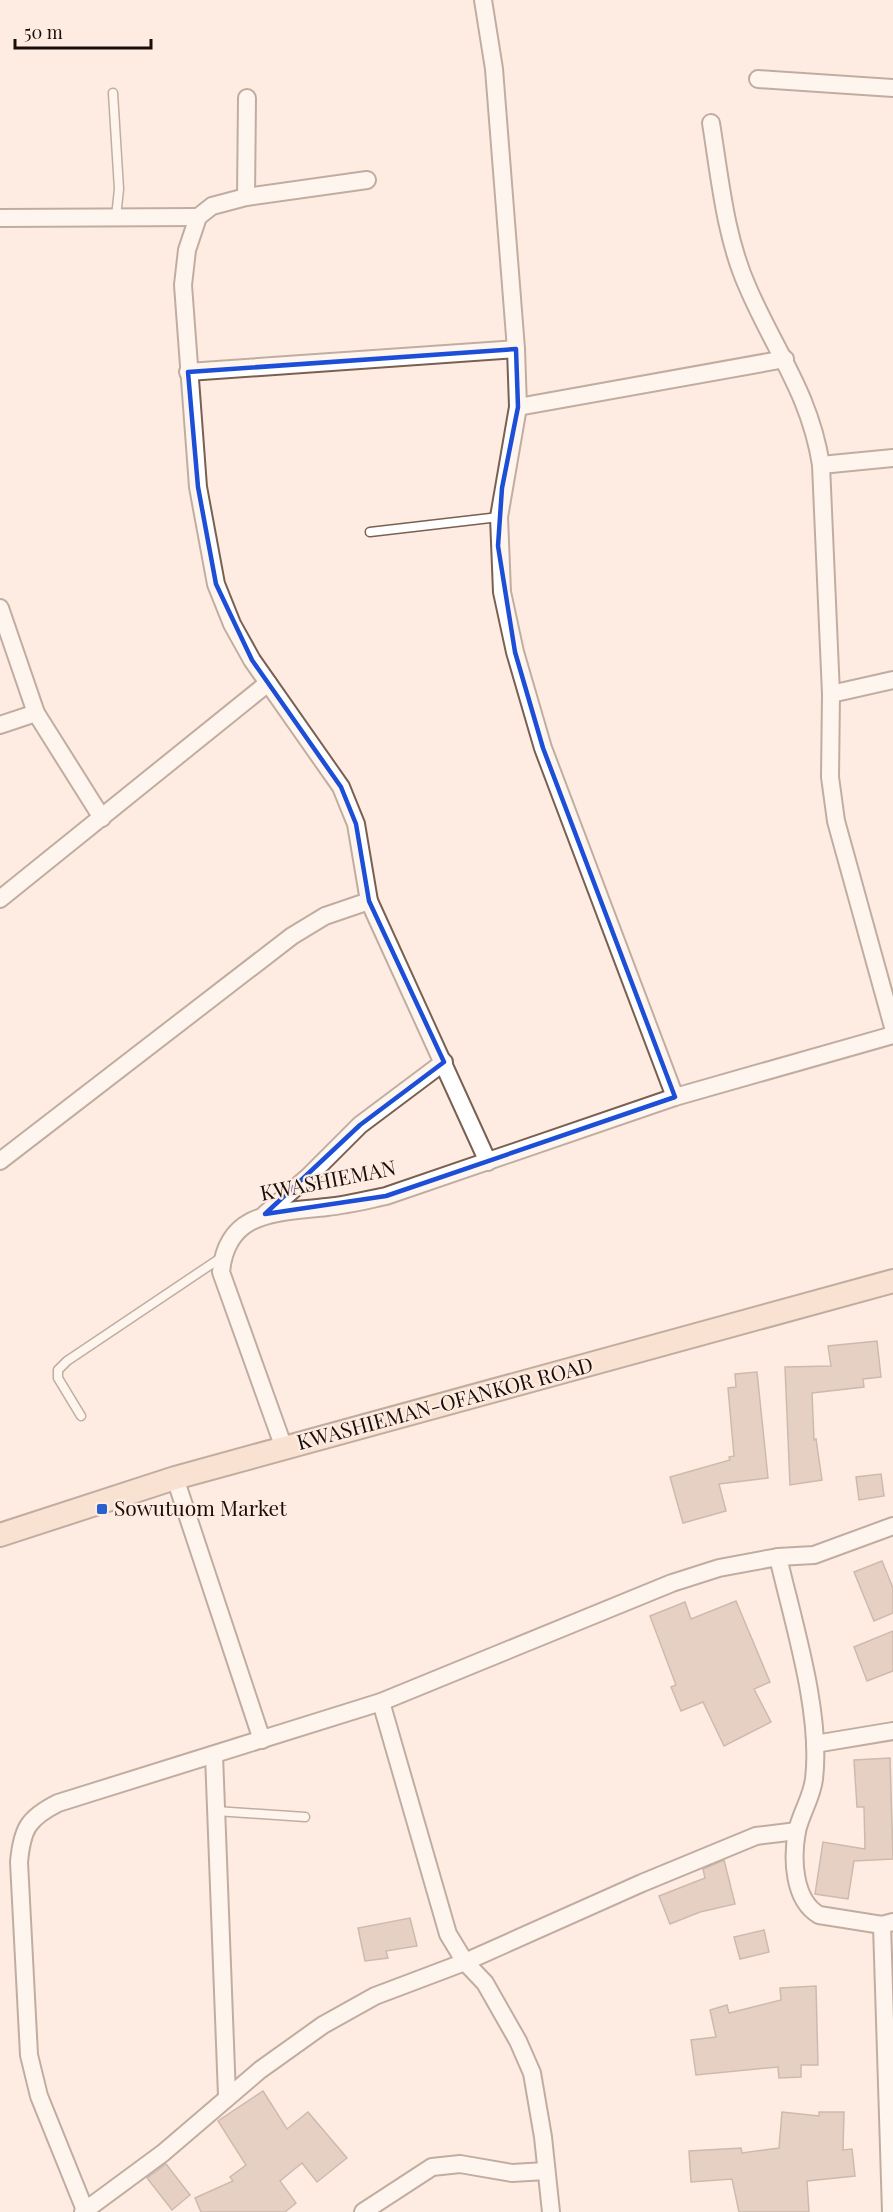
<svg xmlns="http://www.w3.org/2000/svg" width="893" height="2212" font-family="'Playfair Display',serif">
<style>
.building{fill:#caae9e;stroke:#967c6c;stroke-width:1.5}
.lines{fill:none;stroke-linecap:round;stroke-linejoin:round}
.service-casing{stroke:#796051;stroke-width:11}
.minor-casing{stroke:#796051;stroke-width:20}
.secondary-casing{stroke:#796051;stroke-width:26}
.service{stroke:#fff;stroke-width:8}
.minor{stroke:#fff;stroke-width:16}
.secondary{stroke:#f3d4bc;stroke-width:22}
.marked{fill:none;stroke:#1d4ed8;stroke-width:4.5;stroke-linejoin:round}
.poi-dot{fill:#2860cd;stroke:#feece2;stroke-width:2}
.labels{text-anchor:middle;stroke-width:4.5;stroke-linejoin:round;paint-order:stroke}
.street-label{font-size:21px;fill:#190f0a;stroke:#feece2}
.poi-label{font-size:21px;fill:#190f0a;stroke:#feece2;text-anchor:start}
</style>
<rect width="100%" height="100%" fill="#feece2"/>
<!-- building -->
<g class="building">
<path d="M877 1341 881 1377 863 1379 864 1387 812 1393 814 1440 816 1439 822 1480 790 1485 785 1367 831 1366 828 1346Z"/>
<path d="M757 1372 768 1478 719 1484 726 1511 683 1523 670 1477 730 1460 729 1457 734 1456 728 1388 736 1387 735 1374Z"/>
<path d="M881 1474 884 1496 859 1500 856 1477Z"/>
<path d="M882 1561 893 1588V1613L874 1621 854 1572Z"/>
<path d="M736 1601 770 1682 754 1689 771 1722 724 1746 703 1702 681 1711 671 1687 676 1685 650 1616 685 1602 691 1619Z"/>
<path d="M893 1631V1671L867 1681 854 1647Z"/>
<path d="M890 1758 893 1859 854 1861 848 1899 815 1894 823 1842 865 1849 864 1807H857L854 1760Z"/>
<path d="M724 1860 735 1904 700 1912 670 1924 659 1896 705 1878 703 1869Z"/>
<path d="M410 1918 417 1946 386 1951 388 1958 365 1961 358 1928Z"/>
<path d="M764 1930 769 1952 740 1959 734 1937Z"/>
<path d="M816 1986 818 2065H801V2077L779 2078 778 2067 696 2075 691 2040 716 2037 710 2010 727 2005 729 2013 781 2000 780 1988Z"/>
<path d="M263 2091 287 2129 308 2112 347 2158 317 2182 302 2163 280 2181 296 2203 285 2212H201L195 2198 233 2181 230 2177 246 2165 218 2121Z"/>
<path d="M782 2112 819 2116V2112H844L843 2150 852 2149 855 2176 807 2181 809 2212H739L732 2179 691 2182 689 2151 741 2148 742 2153 779 2148Z"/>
<path d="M166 2164 190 2195 172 2210 147 2178Z"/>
</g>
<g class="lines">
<defs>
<g id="service">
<path d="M113 93 119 189 116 217"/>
<path d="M370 532 499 517"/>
<path d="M81 1416 58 1378V1370L67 1361 222 1257"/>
<path d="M216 1811 305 1817"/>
</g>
<g id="minor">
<path d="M483 0 494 69 516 349 518 407 499 517 502 592 515 652 543 748 675 1097"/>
<path d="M758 79 893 88"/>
<path d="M247 98 246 197 212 206 198 217 187 250 183 285 198 487 216 584 232 624 252 660 341 787 356 824 369 901 488 1162"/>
<path d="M711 123C720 178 725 237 748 288 775 351 810 394 821 465L831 694 830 777 836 821 893 1027"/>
<path d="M246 197 367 180"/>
<path d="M0 218 198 217"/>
<path d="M188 372 516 349"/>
<path d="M518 407 785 359"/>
<path d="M821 465 893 458"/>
<path d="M0 608 36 713 102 818"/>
<path d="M831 694 893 680"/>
<path d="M0 725 36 713"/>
<path d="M0 899 268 683"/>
<path d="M0 1161 292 936 325 916 369 901"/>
<path d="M265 1214 309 1176 360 1125 444 1062"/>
<path d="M284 1448 221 1272C227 1210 277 1213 327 1207 347 1205 367 1200 386 1196L675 1097 893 1035"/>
<path d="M175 1478 262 1740"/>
<path d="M778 1557C793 1622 822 1713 814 1779 812 1797 801 1813 797 1831 792 1858 793 1900 819 1915L882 1925 893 1922"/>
<path d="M381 1702 448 1934 465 1962 485 1983 518 2041 532 2073 543 2137 551 2212"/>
<path d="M815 1744 893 1731"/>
<path d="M214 1755 227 2096"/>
<path d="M882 1925 891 2212"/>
<path d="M85 2210 39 2096 29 2055 19 1862C22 1829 28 1818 58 1803L381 1702 672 1583 719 1568 778 1557 814 1555 893 1526"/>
<path d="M83 2212 163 2153 260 2070 323 2025 375 1996 465 1962 642 1883 756 1836 797 1831"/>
<path d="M363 2212 432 2167 460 2164 512 2173 546 2171"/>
</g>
<path id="secondary" d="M0 1535 175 1478 893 1281"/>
</defs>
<!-- service casing -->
<use href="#service" class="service-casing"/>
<!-- minor casing -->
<use href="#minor" class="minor-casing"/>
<!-- secondary casing -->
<use href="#secondary" class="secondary-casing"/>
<!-- service -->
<use href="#service" class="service"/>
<!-- minor -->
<use href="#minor" class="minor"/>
<!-- secondary -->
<use href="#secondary" class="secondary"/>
</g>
<!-- marked area -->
<path d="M0 0H893V2212H0ZM516 349 518 407 502 488 498 546 515 652 543 748 675 1097 386 1196 265 1214 360 1125 444 1062 369 901 356 824 341 787 252 660 216 584 198 487 188 372Z" fill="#feece2" fill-opacity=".55" fill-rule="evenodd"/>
<path class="marked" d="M516 349 518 407 502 488 498 546 515 652 543 748 675 1097 386 1196 265 1214 360 1125 444 1062 369 901 356 824 341 787 252 660 216 584 198 487 188 372Z"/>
<!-- markers -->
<rect class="poi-dot" x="96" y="1503" width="12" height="12" rx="3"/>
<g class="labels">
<!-- street labels -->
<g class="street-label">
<text transform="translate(328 1181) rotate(-11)" y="7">KWASHIEMAN</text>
<text transform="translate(445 1404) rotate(-15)" y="7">KWASHIEMAN-OFANKOR ROAD</text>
</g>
<!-- poi labels -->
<g class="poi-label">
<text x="114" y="1516">Sowutuom Market</text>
</g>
</g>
<!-- scale -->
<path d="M15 39v9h136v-9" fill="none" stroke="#190f0a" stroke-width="3"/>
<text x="24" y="39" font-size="18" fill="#190f0a" stroke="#feece2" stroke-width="4.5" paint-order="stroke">50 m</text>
</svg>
